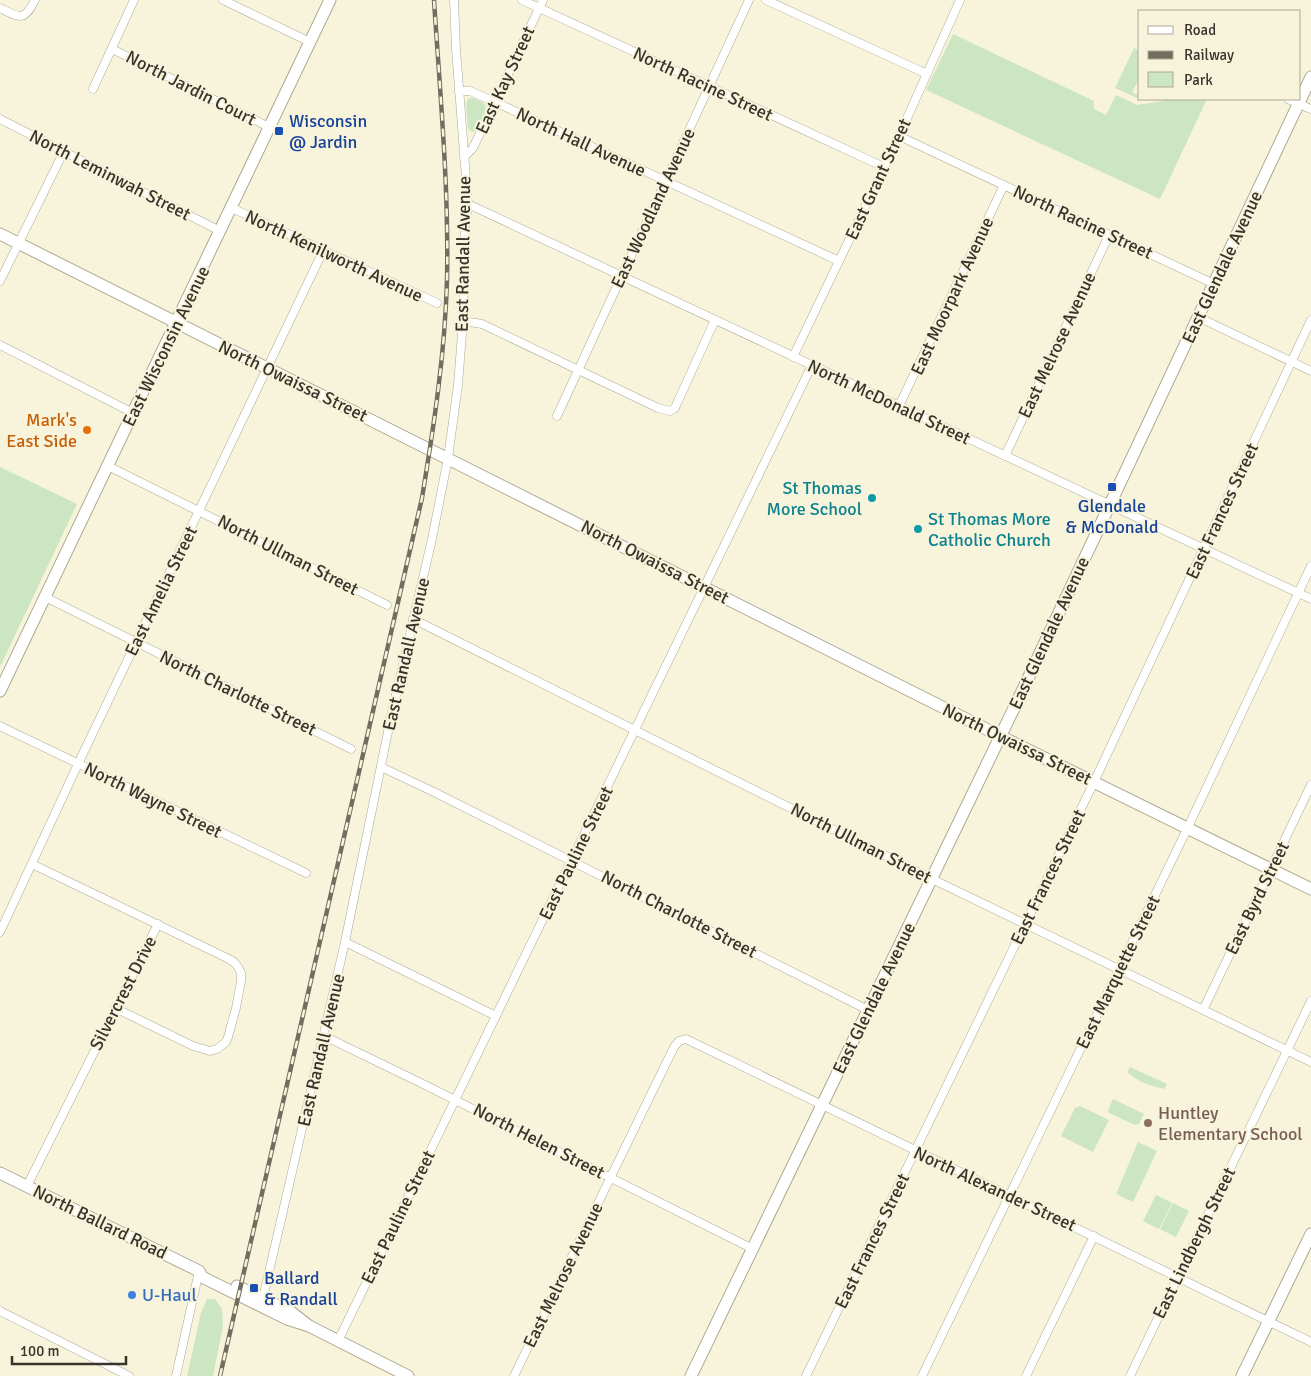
<svg xmlns="http://www.w3.org/2000/svg" width="1311" height="1376" font-family="Signika,sans-serif">
<style>
.green{fill:#cce6c1}
.lines{fill:none;stroke-linecap:round;stroke-linejoin:round}
.street-casing{stroke:#ada992;stroke-width:9}
.secondary-casing{stroke:#ada992;stroke-width:13}
.street{stroke:#fff;stroke-width:8}
.secondary{stroke:#fff;stroke-width:11}
.rail-casing{stroke:#716e60;stroke-width:4.5}
.rail{stroke:#f8f3db;stroke-width:2.5;stroke-dasharray:8;stroke-linecap:butt}
.transit-dot{fill:#1a4fb4;stroke:#f8f3db;stroke-width:2}
.food-dot{fill:#e8710a;stroke:#f8f3db;stroke-width:2}
.culture-dot{fill:#0f9aa8;stroke:#f8f3db;stroke-width:2}
.education-dot{fill:#8d6e63;stroke:#f8f3db;stroke-width:2}
.shop-dot{fill:#3f7fe0;stroke:#f8f3db;stroke-width:2}
.labels{text-anchor:middle;stroke-width:4;stroke-linejoin:round;paint-order:stroke}
.street-label{font-size:18px;fill:#36342b;stroke:#f8f3db}
.transit-label{font-size:18px;fill:#164399;stroke:#f8f3db;text-anchor:start}
.food-label{font-size:18px;fill:#c56008;stroke:#f8f3db;text-anchor:end}
.culture-label{font-size:18px;fill:#0d838f;stroke:#f8f3db;text-anchor:end}
.education-label{font-size:18px;fill:#785e54;stroke:#f8f3db;text-anchor:start}
.shop-label{font-size:18px;fill:#366cbe;stroke:#f8f3db;text-anchor:start}
</style>
<rect width="100%" height="100%" fill="#f8f3db"/>
<!-- green -->
<g class="green">
<path d="M953 34 1094 101V109L1106 115 1116 95 1137 105 1163 101 1164 99H1207L1160 199 926 90Z"/>
<path d="M1134 48 1140 51V77L1132 92 1139 96 1137 98 1115 88Z"/>
<path d="M469 98H473L484 103 486 107 477 130 473 132 468 129 466 103Z"/>
<path d="M0 467 77 504 0 667Z"/>
<path d="M1130 1067 1167 1084 1164 1089C1149 1085 1140 1083 1127 1072Z"/>
<path d="M1113 1099 1144 1114 1139 1124 1135 1125 1109 1113 1108 1110Z"/>
<path d="M1080 1106 1109 1120 1093 1152 1061 1136 1075 1108Z"/>
<path d="M1138 1142 1157 1151 1133 1202 1116 1194Z"/>
<path d="M1156 1195 1172 1203 1159 1229 1143 1221Z"/>
<path d="M1173 1203 1189 1211 1176 1237 1160 1229Z"/>
<path d="M207 1299H215L222 1309 223 1326 213 1376H187L201 1313Z"/>
</g>
<g class="lines">
<defs>
<g id="street">
<path d="M223 0 310 42"/>
<path d="M522 0 884 167"/>
<path d="M766 0 927 74"/>
<path d="M0 8C20 18 24 22 35 0"/>
<path d="M112 49 269 127"/>
<path d="M93 89 134 0"/>
<path d="M459 91H470L495 102 839 261"/>
<path d="M1288 99 1311 109"/>
<path d="M0 119 220 231"/>
<path d="M899 136 1214 284"/>
<path d="M464 157 473 148 543 0"/>
<path d="M468 204 1311 599"/>
<path d="M232 208 437 303"/>
<path d="M0 281 64 151"/>
<path d="M1198 317 1311 371"/>
<path d="M463 321 482 324 658 408 670 411 675 408 678 401 715 320"/>
<path d="M0 345 133 413"/>
<path d="M793 357 899 136 960 0"/>
<path d="M899 406 1004 185"/>
<path d="M557 416 749 0"/>
<path d="M1005 456 1109 235"/>
<path d="M108 466 387 605"/>
<path d="M45 597 351 749"/>
<path d="M413 619 932 879 1311 1062"/>
<path d="M0 726 306 873"/>
<path d="M381 767 434 792 868 1010"/>
<path d="M32 864 227 958 234 962 238 967 241 973V981L236 1008 228 1037 226 1042 217 1049 210 1051 193 1046 115 1008"/>
<path d="M0 932 78 764 323 251"/>
<path d="M345 942 496 1016"/>
<path d="M1203 1010 1311 785"/>
<path d="M324 1036 423 1084 753 1249"/>
<path d="M27 1186 158 924"/>
<path d="M263 1298 345 942 392 712 432 539 448 458 458 385 463 321 465 228 468 204 456 49 454 0"/>
<path d="M0 1311 129 1376"/>
<path d="M338 1341 812 365"/>
<path d="M176 1376 199 1271"/>
<path d="M514 1376 674 1047 679 1041 686 1039 1311 1342"/>
<path d="M806 1376 1094 782 1311 320"/>
<path d="M922 1376 1188 827 1311 566"/>
<path d="M1026 1376 1094 1236"/>
<path d="M1130 1376 1311 1001"/>
</g>
<g id="secondary">
<path d="M0 234 1000 736 1311 889"/>
<path d="M0 691 330 0"/>
<path d="M0 1173 199 1271 202 1277 287 1319 309 1326"/>
<path d="M237 1286 291 1312 309 1326 408 1376"/>
<path d="M691 1376 1017 702 1311 77"/>
<path d="M1242 1376 1311 1234"/>
</g>
</defs>
<!-- street casing -->
<use href="#street" class="street-casing"/>
<!-- secondary casing -->
<use href="#secondary" class="secondary-casing"/>
<!-- street -->
<use href="#street" class="street"/>
<!-- secondary -->
<use href="#secondary" class="secondary"/>
<defs>
<path id="rail" d="M220 1376 422 498C434 425 445 353 447 280 449 187 440 93 434 0"/>
</defs>
<!-- rail casing -->
<use href="#rail" class="rail-casing"/>
<!-- rail -->
<use href="#rail" class="rail"/>
</g>
<!-- markers -->
<g class="transit-dot">
<rect x="274" y="126" width="10" height="10" rx="2.5"/>
<rect x="1107" y="482" width="10" height="10" rx="2.5"/>
<rect x="249" y="1283" width="10" height="10" rx="2.5"/>
</g>
<circle class="food-dot" cx="87" cy="430" r="5"/>
<g class="culture-dot">
<circle cx="872" cy="498" r="5"/>
<circle cx="918" cy="529" r="5"/>
</g>
<circle class="education-dot" cx="1148" cy="1123" r="5"/>
<circle class="shop-dot" cx="132" cy="1295" r="5"/>
<g class="labels">
<!-- street labels -->
<g class="street-label">
<text transform="translate(505 80) rotate(-65)" y="6">East Kay Street</text>
<text transform="translate(703 84) rotate(25)" y="6">North Racine Street</text>
<text transform="translate(191 88) rotate(27)" y="6">North Jardin Court</text>
<text transform="translate(581 142) rotate(25)" y="6">North Hall Avenue</text>
<text transform="translate(110 175) rotate(27)" y="6">North Leminwah Street</text>
<text transform="translate(878 179) rotate(-65)" y="6">East Grant Street</text>
<text transform="translate(653 208) rotate(-65)" y="6">East Woodland Avenue</text>
<text transform="translate(1083 222) rotate(25)" y="6">North Racine Street</text>
<text transform="translate(463 254) rotate(-89)" y="6">East Randall Avenue</text>
<text transform="translate(334 256) rotate(25)" y="6">North Kenilworth Avenue</text>
<text transform="translate(1222 267) rotate(-65)" y="6">East Glendale Avenue</text>
<text transform="translate(952 296) rotate(-65)" y="6">East Moorpark Avenue</text>
<text transform="translate(1057 345) rotate(-65)" y="6">East Melrose Avenue</text>
<text transform="translate(166 346) rotate(-64)" y="6">East Wisconsin Avenue</text>
<text transform="translate(293 381) rotate(26)" y="6">North Owaissa Street</text>
<text transform="translate(889 402) rotate(25)" y="6">North McDonald Street</text>
<text transform="translate(1222 511) rotate(-65)" y="6">East Frances Street</text>
<text transform="translate(288 555) rotate(27)" y="6">North Ullman Street</text>
<text transform="translate(655 562) rotate(27)" y="6">North Owaissa Street</text>
<text transform="translate(161 591) rotate(-64)" y="6">East Amelia Street</text>
<text transform="translate(1049 633) rotate(-65)" y="6">East Glendale Avenue</text>
<text transform="translate(406 654) rotate(-77)" y="6">East Randall Avenue</text>
<text transform="translate(238 693) rotate(26)" y="6">North Charlotte Street</text>
<text transform="translate(1017 744) rotate(26)" y="6">North Owaissa Street</text>
<text transform="translate(153 800) rotate(26)" y="6">North Wayne Street</text>
<text transform="translate(861 843) rotate(27)" y="6">North Ullman Street</text>
<text transform="translate(576 853) rotate(-64)" y="6">East Pauline Street</text>
<text transform="translate(1048 877) rotate(-64)" y="6">East Frances Street</text>
<text transform="translate(1257 898) rotate(-64)" y="6">East Byrd Street</text>
<text transform="translate(679 914) rotate(27)" y="6">North Charlotte Street</text>
<text transform="translate(1118 972) rotate(-64)" y="6">East Marquette Street</text>
<text transform="translate(123 993) rotate(-63)" y="6">Silvercrest Drive</text>
<text transform="translate(874 998) rotate(-64)" y="6">East Glendale Avenue</text>
<text transform="translate(321 1050) rotate(-77)" y="6">East Randall Avenue</text>
<text transform="translate(539 1141) rotate(27)" y="6">North Helen Street</text>
<text transform="translate(995 1189) rotate(25)" y="6">North Alexander Street</text>
<text transform="translate(398 1217) rotate(-64)" y="6">East Pauline Street</text>
<text transform="translate(100 1222) rotate(26)" y="6">North Ballard Road</text>
<text transform="translate(872 1241) rotate(-64)" y="6">East Frances Street</text>
<text transform="translate(1194 1243) rotate(-64)" y="6">East Lindbergh Street</text>
<text transform="translate(563 1275) rotate(-64)" y="6">East Melrose Avenue</text>
</g>
<!-- transit labels -->
<g class="transit-label">
<text x="289" y="127">Wisconsin<tspan x="289" dy="21">@ Jardin</tspan></text>
<text x="1112" y="512" text-anchor="middle">Glendale<tspan x="1112" dy="21">&amp; McDonald</tspan></text>
<text x="264" y="1284">Ballard<tspan x="264" dy="21">&amp; Randall</tspan></text>
</g>
<!-- food labels -->
<g class="food-label">
<text x="77" y="426">Mark's<tspan x="77" dy="21">East Side</tspan></text>
</g>
<!-- culture labels -->
<g class="culture-label">
<text x="862" y="494">St Thomas<tspan x="862" dy="21">More School</tspan></text>
<text x="928" y="525" text-anchor="start">St Thomas More<tspan x="928" dy="21">Catholic Church</tspan></text>
</g>
<!-- education labels -->
<g class="education-label">
<text x="1158" y="1119">Huntley<tspan x="1158" dy="21">Elementary School</tspan></text>
</g>
<!-- shop labels -->
<g class="shop-label">
<text x="142" y="1301">U-Haul</text>
</g>
</g>
<!-- legend -->
<rect x="1138" y="10" width="162" height="90" fill="#f8f3db" stroke="#aaa795"/>
<rect x="1148" y="26" width="25" height="8" fill="#ffffff" stroke="#aaa795"/>
<text x="1184" y="35" font-size="15" fill="#36342b">Road</text>
<rect x="1148" y="51" width="25" height="8" fill="#716e60" stroke="#aaa795"/>
<text x="1184" y="60" font-size="15" fill="#36342b">Railway</text>
<rect x="1148" y="72" width="25" height="15" fill="#cce6c1" stroke="#aaa795"/>
<text x="1184" y="85" font-size="15" fill="#36342b">Park</text>
<!-- scale -->
<path d="M12 1356v8h114v-8" fill="none" stroke="#36342b" stroke-width="2.5"/>
<text x="20" y="1356" font-size="15" fill="#36342b" stroke="#f8f3db" stroke-width="4" paint-order="stroke">100 m</text>
</svg>
